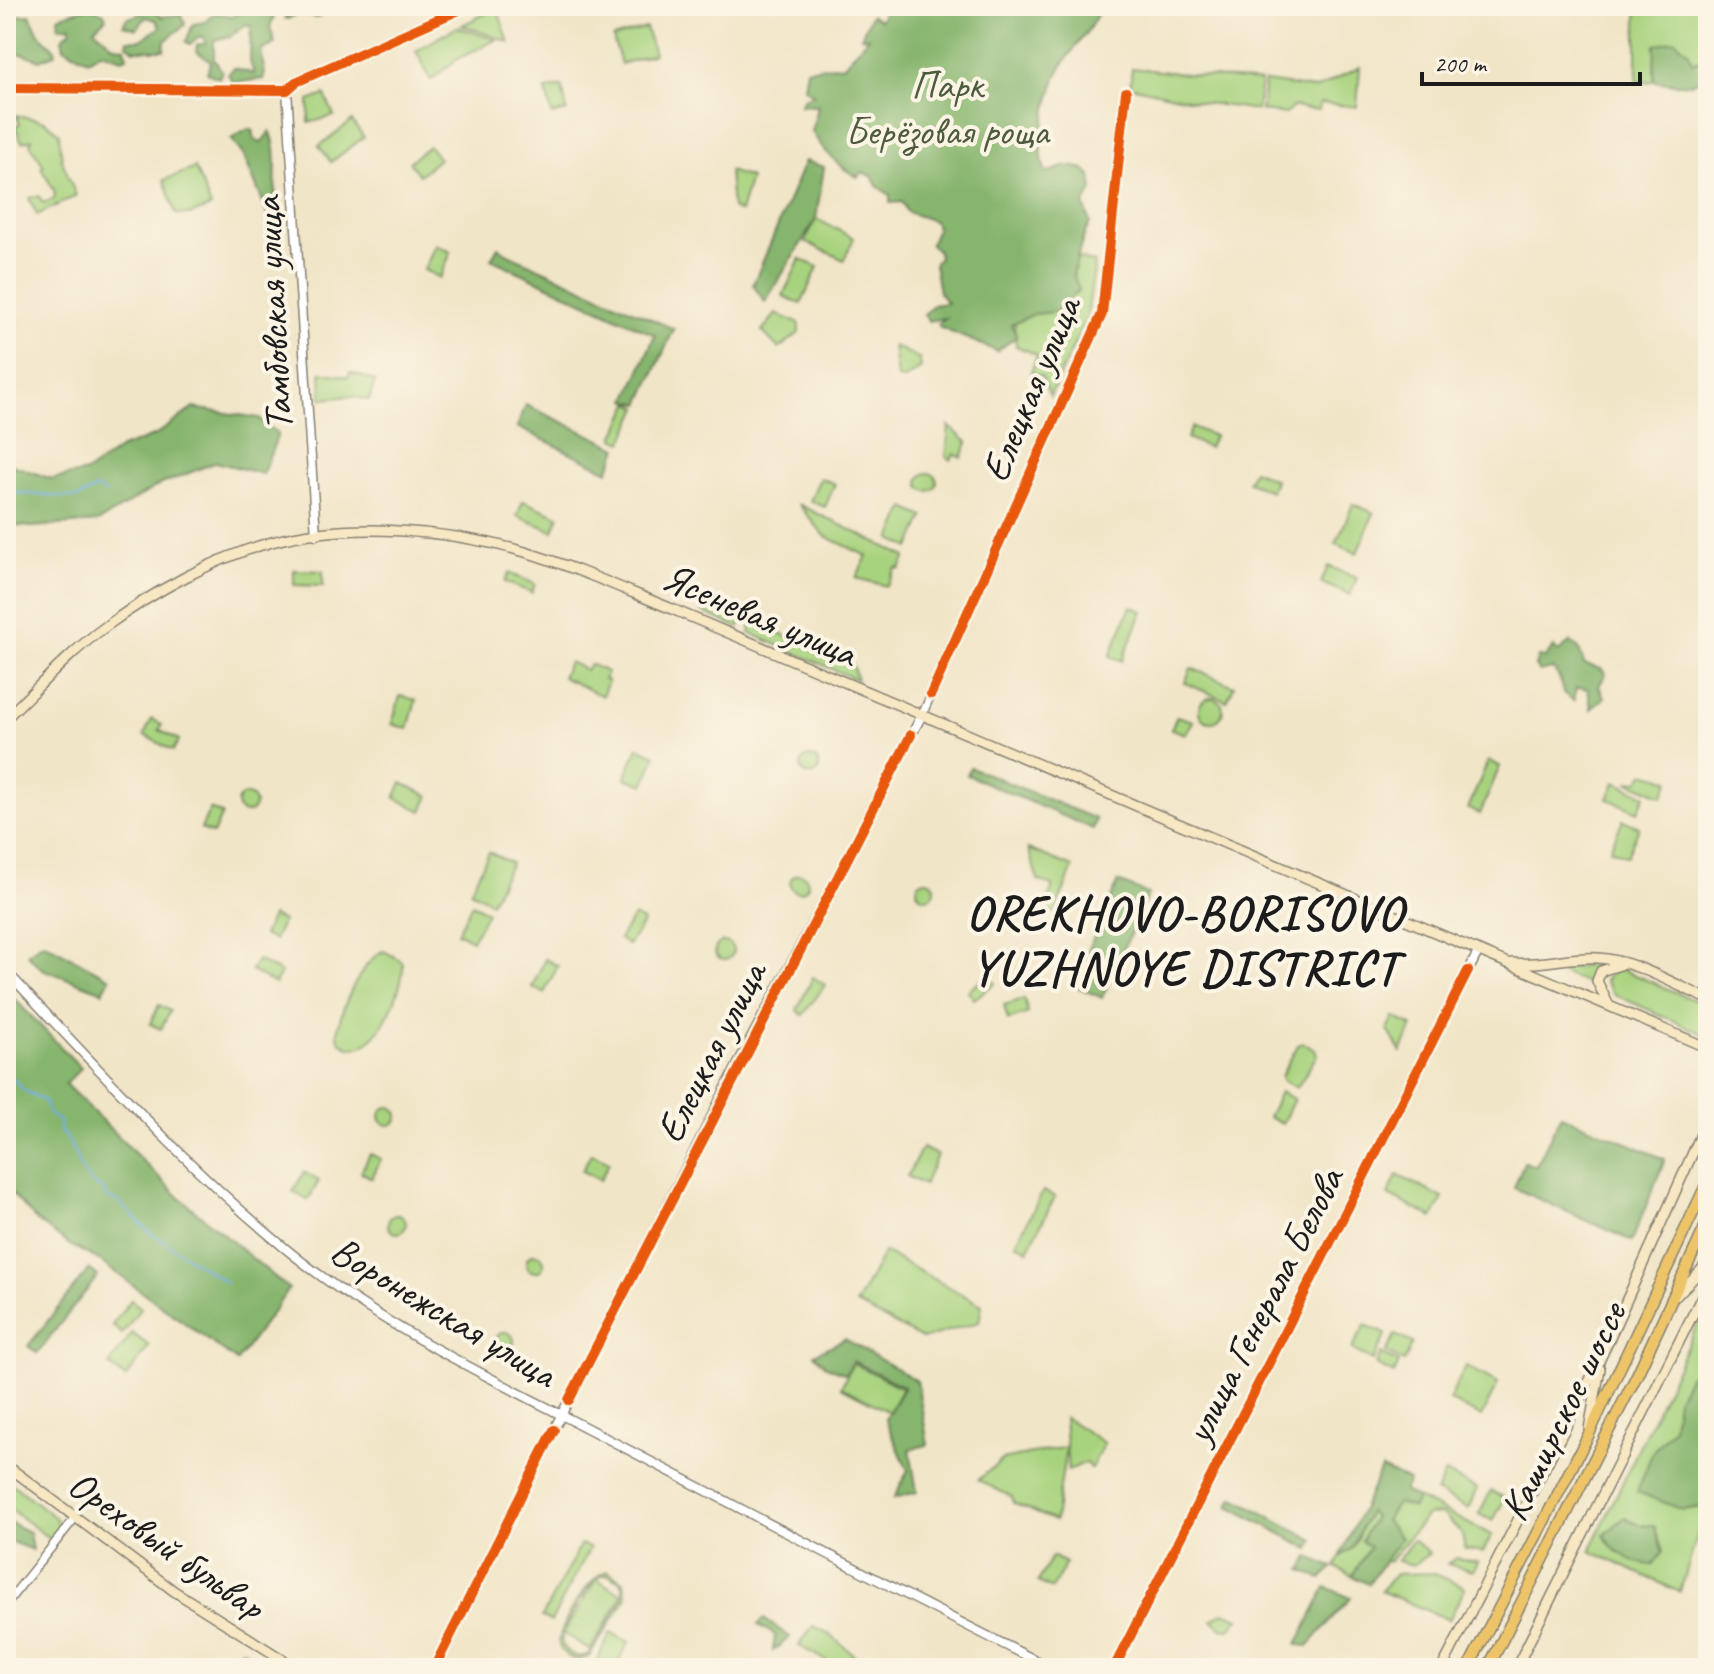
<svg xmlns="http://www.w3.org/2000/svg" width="1714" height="1674" font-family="Caveat,sans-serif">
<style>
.green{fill:#a8d37e;stroke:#62784d;stroke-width:2;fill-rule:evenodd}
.forest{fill:#86b56d;stroke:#516844;stroke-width:2}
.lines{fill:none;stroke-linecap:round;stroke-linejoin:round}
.stream{stroke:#71ade3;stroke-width:2}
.minor-casing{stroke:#868072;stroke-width:10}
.tertiary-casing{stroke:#868072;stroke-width:11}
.secondary-casing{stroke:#868072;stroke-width:12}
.primary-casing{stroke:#868072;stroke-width:13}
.minor{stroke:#fff;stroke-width:7}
.tertiary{stroke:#fff;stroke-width:8}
.secondary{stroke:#f8e7c3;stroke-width:9}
.primary{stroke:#eec469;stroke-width:10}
.cycleway-casing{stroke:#fcf5e5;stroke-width:15}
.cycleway{stroke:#e8590c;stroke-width:10}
.labels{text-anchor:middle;stroke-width:8;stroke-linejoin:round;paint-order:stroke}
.park-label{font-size:40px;fill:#4d5c3e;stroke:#fcf5e5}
.street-label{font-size:40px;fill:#1c1c1c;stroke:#fcf5e5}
.district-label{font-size:48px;font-weight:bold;letter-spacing:2px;fill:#1c1c1c;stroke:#fcf5e5}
</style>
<rect width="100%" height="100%" fill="#fcf5e5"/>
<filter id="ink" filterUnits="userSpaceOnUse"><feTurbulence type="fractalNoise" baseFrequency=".0125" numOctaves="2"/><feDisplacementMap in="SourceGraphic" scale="16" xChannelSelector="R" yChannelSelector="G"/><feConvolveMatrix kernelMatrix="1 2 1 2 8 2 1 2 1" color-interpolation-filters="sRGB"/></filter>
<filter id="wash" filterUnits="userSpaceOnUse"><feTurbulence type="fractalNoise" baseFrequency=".006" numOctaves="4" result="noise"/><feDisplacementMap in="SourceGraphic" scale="32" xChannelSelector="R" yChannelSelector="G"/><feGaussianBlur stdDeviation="1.8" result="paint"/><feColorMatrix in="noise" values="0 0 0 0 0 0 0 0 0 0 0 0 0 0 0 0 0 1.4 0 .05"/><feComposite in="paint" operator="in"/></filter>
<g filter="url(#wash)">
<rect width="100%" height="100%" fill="#f1e5c7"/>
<!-- green -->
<g class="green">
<path d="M1637 6H1708V67L1699 60 1692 63 1655 45 1654 81 1637 82Z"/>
<path d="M497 8 509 42 462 25Z"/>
<path d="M457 27 496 40 457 59 431 80 416 51Z"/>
<path d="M646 28 654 54 621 64 613 38Z"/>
<path d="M1360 67 1357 107 1320 103 1318 110 1293 107 1285 114 1261 111 1265 82 1316 89Z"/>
<path d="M1132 68 1261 82 1257 110 1205 103 1130 86Z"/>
<path d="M562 86 567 111 552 115 546 90Z"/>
<path d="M325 95 334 116 309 123V101Z"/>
<path d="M16 115 45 121 59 133 62 160 76 196 37 215 29 198 39 196 43 203 54 199 55 192 41 168 44 166 30 144 32 139 22 142 15 126 20 124Z"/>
<path d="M352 121 364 137 331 162 319 146Z"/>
<path d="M429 146 439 159 419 175 409 162Z"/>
<path d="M195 168 211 207 190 215 176 214 164 180Z"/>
<path d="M729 171 750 178 740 212 732 208Z"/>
<path d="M816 219 854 238 844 260 805 242Z"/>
<path d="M435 245 451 252 440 278 424 270Z"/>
<path d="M1071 256 1095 263 1087 317 1050 396 1042 377 1031 372 1037 355 1016 346 1014 319 1065 290 1075 269Z"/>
<path d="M800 259 818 267 801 304 783 296Z"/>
<path d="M776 314 799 323V333L779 349 762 331Z"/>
<path d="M893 346 919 358 921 368 903 380 897 377Z"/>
<path d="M321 372 348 377 350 372 375 381 369 400 351 396 322 399Z"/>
<path d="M630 403 639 407 623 442 614 438Z"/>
<path d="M949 426 968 443 962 457 954 454 951 460 946 457Z"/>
<path d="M1192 427 1214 436 1209 448 1187 438Z"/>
<path d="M1253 470 1275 480 1271 491 1248 482Z"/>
<circle cx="928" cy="482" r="9"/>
<path d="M820 478 835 484 825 507 810 501Z"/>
<path d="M523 501 559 516 553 531 517 516Z"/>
<path d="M798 504 906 557 900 569 896 568 887 586 856 578 867 556 825 536Z"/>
<path d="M1353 504 1374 513 1357 553 1336 544Z"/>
<path d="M905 508 924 517 910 548 891 539Z"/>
<path d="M1328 566 1357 578 1350 595 1321 583Z"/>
<path d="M294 570 323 571V586L294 585Z"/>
<path d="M509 573 535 584 532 593 505 582Z"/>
<path d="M706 603 742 619 739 628 702 612Z"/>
<path d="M1131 606 1143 611 1122 661 1110 656Z"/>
<path d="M751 621 852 664 857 680 750 633Z"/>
<path d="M569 662 586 670 590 664 607 672 604 679 608 681 602 696 562 677Z"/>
<path d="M1191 668 1234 686 1227 701 1185 683Z"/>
<path d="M400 696 416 700 408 729 392 724Z"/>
<circle cx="1211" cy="710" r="12"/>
<path d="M1177 716 1193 721 1186 734 1171 729Z"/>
<path d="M152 719 162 725 159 730 179 740 173 751 144 735Z"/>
<path d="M638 747 656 755 644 785 625 778Z"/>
<circle cx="810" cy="766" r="9"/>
<path d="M1488 761 1500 766 1480 814 1468 809Z"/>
<path d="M1644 773 1670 780 1663 796 1629 782 1640 780Z"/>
<path d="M1615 782 1645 795 1638 812 1608 799Z"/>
<path d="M402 783 429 796 422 811 395 798Z"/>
<circle cx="246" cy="804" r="9"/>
<path d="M210 809 222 814 213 834 201 829Z"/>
<path d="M1623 820 1639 827 1627 856 1610 849Z"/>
<path d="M1028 849 1073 867 1055 913 1045 909 1053 886 1038 880Z"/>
<path d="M489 852 511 863 491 902 470 891Z"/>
<circle cx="799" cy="883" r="9"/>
<circle cx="926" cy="889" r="9"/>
<path d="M472 904 487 912 472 940 457 932Z"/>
<path d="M272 916 283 921 274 940 263 935Z"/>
<path d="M634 916 644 922 628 945 619 939Z"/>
<circle cx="724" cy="951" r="9"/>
<path d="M384 951 402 961C409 979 372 1075 339 1040 332 1021 364 956 384 951Z"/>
<path d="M545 959 558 966 544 993 532 987Z"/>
<path d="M257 960 281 973 275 984 251 971Z"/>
<path d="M1600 965 1593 986 1554 970 1595 965Z"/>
<path d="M1614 969 1623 970 1708 1006V1036L1613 994 1605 980Z"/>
<path d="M989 974 995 983 974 999 968 991Z"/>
<path d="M813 977 825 985 803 1015 797 1010Z"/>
<path d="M1024 999 1028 1013 1008 1020 1004 1005Z"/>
<path d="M159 1005 170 1011 161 1029 150 1024Z"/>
<path d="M1394 1017 1413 1026 1401 1052 1388 1030Z"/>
<path d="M1303 1043 1315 1050 1317 1055 1297 1088 1283 1081 1281 1076 1298 1045Z"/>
<path d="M1280 1092 1294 1099 1282 1124 1268 1117Z"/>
<circle cx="389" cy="1116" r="9"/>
<path d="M922 1148 937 1155 924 1185 907 1176Z"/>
<path d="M591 1153 609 1162 600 1180 582 1171Z"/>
<path d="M370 1154 381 1159 372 1178 361 1172Z"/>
<path d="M304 1172 319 1181 308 1200 293 1192Z"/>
<path d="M1397 1175 1443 1198 1433 1218 1388 1195Z"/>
<path d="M1043 1191 1055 1197 1028 1250 1016 1243Z"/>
<circle cx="397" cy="1224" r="9"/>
<path d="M884 1252 982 1305 979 1322 922 1339 856 1304Z"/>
<circle cx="535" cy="1263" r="9"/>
<path d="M131 1300 141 1308 122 1334 112 1325Z"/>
<path d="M1708 1302V1501L1680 1592 1590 1551Z"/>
<path d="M1365 1325 1386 1334 1373 1361 1352 1349Z"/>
<circle cx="505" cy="1341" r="9"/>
<path d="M132 1333 149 1346 126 1378 109 1365Z"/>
<path d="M1395 1335 1413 1343 1404 1362 1386 1352Z"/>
<path d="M1381 1354 1399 1363 1394 1374 1376 1365Z"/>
<path d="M853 1363 902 1388 889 1412 841 1387Z"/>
<path d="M1466 1366 1498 1383 1481 1417 1449 1400Z"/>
<path d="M1064 1417 1104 1443 1091 1469 1085 1462 1068 1471Z"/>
<path d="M1066 1447 1055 1521 1013 1503 1012 1497 978 1480 1002 1460Z"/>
<path d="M1445 1473 1477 1489 1468 1509 1436 1492Z"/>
<path d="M6 1479 56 1518 58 1529 50 1539 6 1506Z"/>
<path d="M1491 1491 1505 1498 1493 1521 1479 1514Z"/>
<path d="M1417 1498 1492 1535 1483 1552 1465 1549 1462 1534 1443 1514 1427 1515 1389 1562 1385 1561 1400 1538 1385 1522 1397 1502 1412 1507Z"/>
<path d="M1369 1512 1374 1516 1370 1547 1352 1576 1335 1567 1340 1557 1352 1548Z"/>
<path d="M1413 1540 1429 1554 1413 1565 1397 1561Z"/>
<path d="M581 1544 590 1548 551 1622 542 1617Z"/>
<path d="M1052 1556 1066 1563 1052 1589 1038 1582Z"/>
<path d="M1457 1558 1478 1562 1473 1571 1447 1564Z"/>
<path d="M608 1571 624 1581 627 1597 590 1656C577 1664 565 1658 559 1646 556 1628 591 1572 608 1571ZM607 1574 622 1582 624 1597 589 1654C578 1660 567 1655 562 1644 560 1628 591 1575 607 1574Z"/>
<path d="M1433 1573 1465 1587 1449 1620 1381 1591 1395 1574Z"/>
<path d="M597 1579 623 1595 590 1650 563 1633Z"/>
<path d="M1224 1612 1239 1618 1230 1629H1223L1212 1620Z"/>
<path d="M813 1626 828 1633 869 1668H839L799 1646Z"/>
<path d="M611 1633 629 1642 615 1668 596 1662Z"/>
</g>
<!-- forest -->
<g class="forest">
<path d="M142 6H167L157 13 161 17 182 14 185 25 165 41 164 50H134L127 44 128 40H141L160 27 156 20 146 17 137 29 123 25 126 19 143 13Z"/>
<path d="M243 6H262L276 11 270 27 275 44 261 51 265 73 263 79 233 83 228 74 234 68 254 74 250 61 251 26 246 25 229 37 214 40V59L222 71 219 78 207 73 211 61 196 51 197 45 206 43 205 39 200 36 190 44 186 42 193 24 205 22 214 13 233 16 245 11Z"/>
<path d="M289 6H299L306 12 310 6H332L317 18 297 14 288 19 285 18Z"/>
<path d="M886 6H1101C1092 31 1072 47 1060 70 1049 88 1034 157 1047 173 1063 166 1077 161 1091 176L1093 189 1084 204 1090 223C1080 240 1079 256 1073 274L1079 290 1055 312 1034 314 1011 325 1017 336 997 351 941 328 938 324 945 318 929 321 924 315 933 305 947 303 939 292 934 264 939 258 938 251 930 245 937 228 934 221 907 212 902 202 890 203V195L877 186 872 176 861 172 858 177C841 170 820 147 812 131L818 106 800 105 804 98 814 94 804 88 807 69 844 65 868 37H861L871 15 880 20Z"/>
<path d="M89 7 104 13 106 18 94 29 114 46 125 47 127 57 122 59 101 52 88 60 64 48 62 38 70 31V26L59 27 58 17Z"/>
<path d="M30 15 39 34 55 49V54L39 60 24 54H6V17Z"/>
<path d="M1675 40 1688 51 1692 63 1699 60 1708 67C1702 91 1673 84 1654 81L1655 45Z"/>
<path d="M248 129 253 130 255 140 261 143 270 131C280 149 273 181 277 203L269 208V217L244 156 231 139Z"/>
<path d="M805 161 824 167 816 219 765 302 753 285Z"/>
<path d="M498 247 508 254 674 329 640 404 627 400 655 335 491 259Z"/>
<path d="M526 405 618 448 608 471 517 427Z"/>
<path d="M193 408 259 418 278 434 263 474 216 462 157 486 98 522 31 527 6 524V463L52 479 87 472 121 448 156 435Z"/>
<path d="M1571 642 1578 647 1584 664 1601 669 1606 674 1599 686 1604 698 1591 709 1588 689 1576 688 1574 701 1563 693 1559 677 1553 669 1539 672 1535 666 1538 657 1545 658 1554 647 1558 652Z"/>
<path d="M970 767 1096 819 1093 829 967 775Z"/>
<path d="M1118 882 1148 894 1102 998 1073 985Z"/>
<path d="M43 942 110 978 103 992 42 969 27 954Z"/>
<path d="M6 990 81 1068 65 1084 179 1197 289 1289 237 1361 97 1259 68 1244 36 1220 6 1187Z"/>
<path d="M1561 1115 1665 1159 1632 1241 1514 1188 1524 1162 1536 1166Z"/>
<path d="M89 1269 98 1276 37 1353 28 1346Z"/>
<path d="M1708 1335V1498L1702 1507 1683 1510 1637 1492 1653 1451 1673 1427 1677 1399 1690 1375 1695 1374Z"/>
<path d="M845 1339 917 1381 928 1445 910 1449 917 1492 894 1498 908 1470 885 1419 904 1387 853 1361 846 1374 826 1366 814 1354Z"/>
<path d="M1381 1469 1409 1481 1404 1491 1417 1498 1413 1508 1397 1503 1385 1521 1401 1538 1368 1584 1352 1576 1370 1547 1361 1541 1374 1517 1369 1512 1352 1548 1340 1557Z"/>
<path d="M1233 1497 1314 1540 1310 1549 1229 1506Z"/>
<path d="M1625 1517 1640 1525H1654L1663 1552 1653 1565C1636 1565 1611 1551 1604 1535Z"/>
<path d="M6 1521 29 1532 32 1550 6 1540Z"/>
<path d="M1309 1557 1333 1567 1321 1579 1302 1570Z"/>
<path d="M1326 1587 1351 1598 1308 1646 1297 1645Z"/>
<path d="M764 1619 790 1637 773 1651 775 1635 758 1625Z"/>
<path d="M243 1649 250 1655 244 1668H228L234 1654Z"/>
</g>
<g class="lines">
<!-- stream -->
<g class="stream">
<path d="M6 492 78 498 97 488 107 494"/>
<path d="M6 1070 22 1089 44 1101 49 1114 59 1121V1130C77 1143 76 1179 103 1189L107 1198 118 1201 148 1231 227 1283"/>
</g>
</g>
</g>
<g filter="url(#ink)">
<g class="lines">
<defs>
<g id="minor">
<path d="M287 90 296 82 468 6"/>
<path d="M922 715 1102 314 1126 92"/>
<path d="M6 1604 75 1518"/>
</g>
<g id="tertiary">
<path d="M6 88 287 90 316 535"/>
<path d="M6 971C99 1069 191 1173 296 1257 389 1331 499 1382 604 1437 752 1515 901 1593 1051 1668"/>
<path d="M434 1668 746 1048 922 715"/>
<path d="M1114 1668 1478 952"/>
</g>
<g id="secondary">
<path d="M6 718C38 688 69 653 105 627 153 592 214 558 272 542 348 521 450 530 525 552 575 567 623 589 672 609L1708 1048"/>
<path d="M1512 963C1542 966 1569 956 1598 958 1635 960 1675 985 1708 999"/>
<path d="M1608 1004 1597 981 1601 971 1620 965"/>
<path d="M1676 1296 1708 1263"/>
<path d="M1589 1429 1600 1369"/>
<path d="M6 1465 174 1591 296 1668"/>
<path d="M1442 1668 1597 1366 1708 1119"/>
<path d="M1516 1668 1708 1284"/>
</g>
<g id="primary">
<path d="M1468 1668 1588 1436 1708 1181"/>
<path d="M1488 1668 1637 1375 1708 1221"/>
</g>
</defs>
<!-- minor casing -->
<use href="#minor" class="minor-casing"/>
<!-- tertiary casing -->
<use href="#tertiary" class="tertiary-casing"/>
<!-- secondary casing -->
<use href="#secondary" class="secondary-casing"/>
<!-- primary casing -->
<use href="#primary" class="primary-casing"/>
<!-- minor -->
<use href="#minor" class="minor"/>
<!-- tertiary -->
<use href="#tertiary" class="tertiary"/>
<!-- secondary -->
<use href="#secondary" class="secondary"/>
<!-- primary -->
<use href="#primary" class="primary"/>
<defs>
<g id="cycleway">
<path d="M6 88 287 90 296 82 468 6"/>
<path d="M931 694 1102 314 1126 92"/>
<path d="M569 1400 911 735"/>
<path d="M434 1668 554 1430"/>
<path d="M1114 1668 1468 971"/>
</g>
</defs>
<!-- cycleway casing -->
<use href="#cycleway" class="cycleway-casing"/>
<!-- cycleway -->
<use href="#cycleway" class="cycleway"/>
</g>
</g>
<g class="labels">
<!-- park labels -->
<g class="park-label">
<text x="947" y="98">Парк<tspan x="947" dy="46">Берёзовая роща</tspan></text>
</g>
<!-- street labels -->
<g class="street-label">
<text transform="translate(272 314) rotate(-93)" y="14">Тамбовская улица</text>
<text transform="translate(1030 389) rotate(-67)" y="14">Елецкая улица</text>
<text transform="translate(760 614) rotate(23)" y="14">Ясеневая улица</text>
<text transform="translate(710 1052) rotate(-63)" y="14">Елецкая улица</text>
<text transform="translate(1263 1305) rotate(-63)" y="14">улица Генерала Белова</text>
<text transform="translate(444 1311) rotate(31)" y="14">Воронежская улица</text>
<text transform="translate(1562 1411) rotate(-64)" y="14">Каширское шоссе</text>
<text transform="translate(167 1544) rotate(35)" y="14">Ореховый бульвар</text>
</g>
<!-- district labels -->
<g class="district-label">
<text x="1185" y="929">OREKHOVO-BORISOVO<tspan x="1185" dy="55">YUZHNOYE DISTRICT</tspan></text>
</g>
</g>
<!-- margin -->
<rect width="1714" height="1674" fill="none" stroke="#fcf5e5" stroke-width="32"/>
<!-- scale -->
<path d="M1422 72v12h218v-12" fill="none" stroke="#1c1c1c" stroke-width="4"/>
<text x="1434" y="72" font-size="24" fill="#1c1c1c" stroke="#fcf5e5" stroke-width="6" paint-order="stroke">200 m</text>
</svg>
